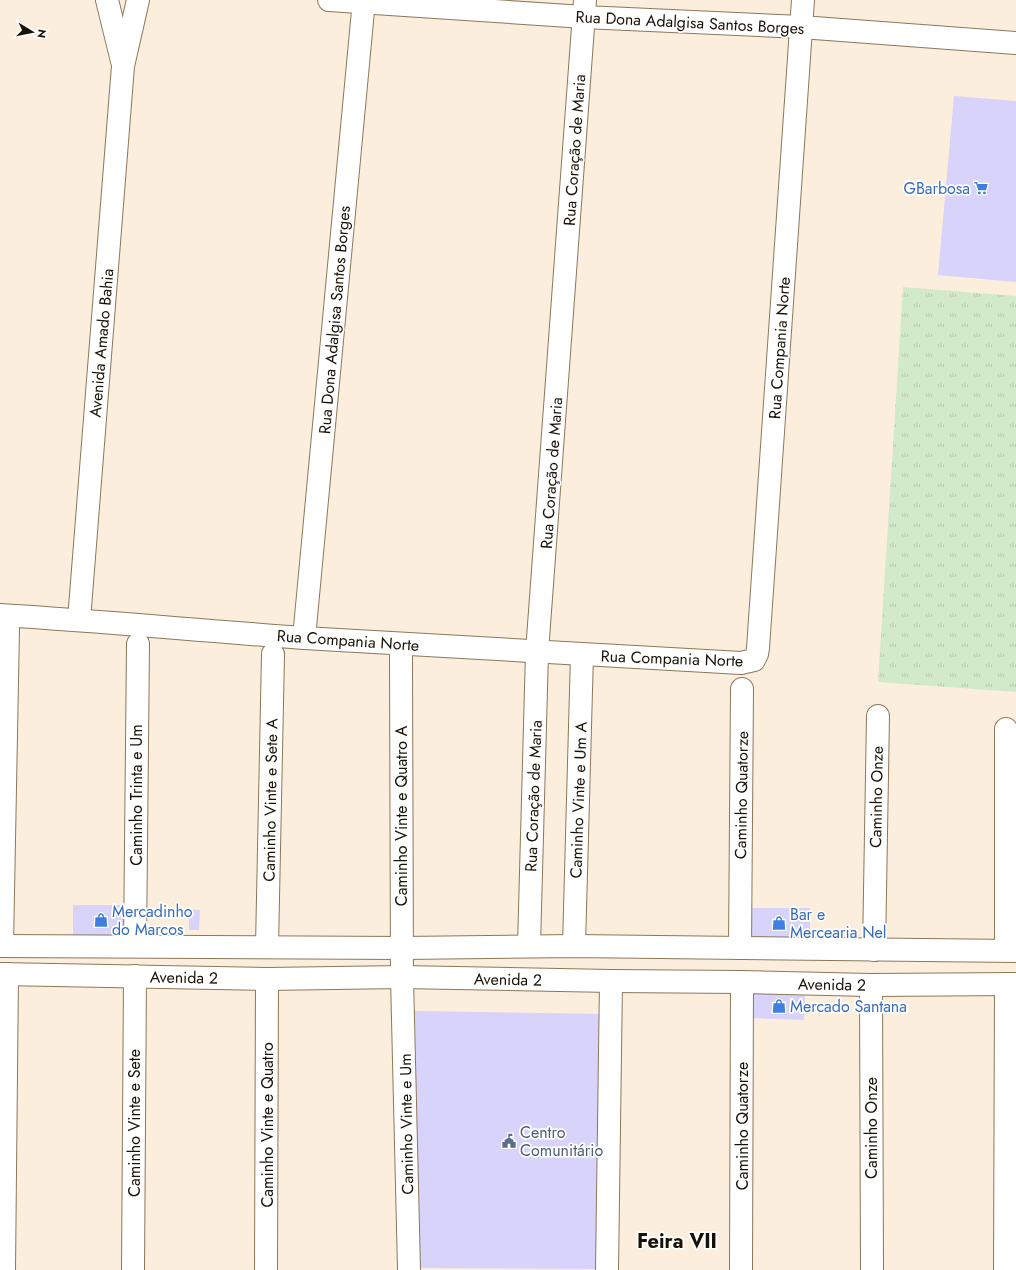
<svg xmlns="http://www.w3.org/2000/svg" width="1016" height="1270" font-family="Jost,sans-serif">
<style>
.grass{fill:url(#grass-tufts)}
.building{fill:#d7d3fa}
.lines{fill:none;stroke-linecap:round;stroke-linejoin:round}
.minor-casing{stroke:#8b775b;stroke-width:24}
.minor{stroke:#fff;stroke-width:22}
.labels{text-anchor:middle;stroke-width:3.5;stroke-linejoin:round;paint-order:stroke}
.street-label{font-size:16px;fill:#181106;stroke:#fff}
.shop-label{font-size:16px;fill:#366cbe;stroke:#fff;text-anchor:start}
.service-label{font-size:16px;fill:#4e5e75;stroke:#fff;text-anchor:start}
.district-label{font-size:20px;font-weight:bold;fill:#181106;stroke:#fff}
</style>
<defs>
<pattern id="grass-tufts" width="24" height="20" patternUnits="userSpaceOnUse"><rect width="24" height="20" fill="#d2eac9"/><path d="M3 7l-1-3M5 7V3M7 7l1-3M15 17l-1-3M17 17v-4M19 17l1-3" fill="none" stroke="#b4c8ab"/></pattern>
</defs>
<rect width="100%" height="100%" fill="#fceedc"/>
<!-- grass -->
<path class="grass" d="M903 287 1016 296V692L878 682Z"/>
<!-- building -->
<g class="building">
<path d="M954 96 1016 101V282L938 275Z"/>
<path d="M73 905H129L130 935 73 936Z"/>
<path d="M748 908H810V938L748 937Z"/>
<path d="M189 909 200 910 199 930H189Z"/>
<path d="M753 992 805 995 804 1020 752 1018Z"/>
<path d="M415 1011 606 1014 598 1269 418 1268Z"/>
</g>
<g class="lines">
<defs>
<g id="minor">
<path d="M107 0 122 61"/>
<path d="M329 0 584 17 801 27 1016 43"/>
<path d="M0 615C102 621 203 631 305 638 450 647 595 655 741 663L754 660 757 654 758 648 803 0"/>
<path d="M79 620 123 66 138 0"/>
<path d="M304 638 364 0"/>
<path d="M401 655 402 977 409 1270"/>
<path d="M0 946 402 948 574 946 1016 951"/>
<path d="M2 946 8 628"/>
<path d="M135 946 138 644"/>
<path d="M529 946 537 652 585 0"/>
<path d="M574 946 582 654"/>
<path d="M267 947 273 654"/>
<path d="M740 948 742 689"/>
<path d="M874 950 878 716"/>
<path d="M1006 950V729"/>
<path d="M0 974 267 979 402 977 611 981 742 982 871 985 1016 984"/>
<path d="M871 985 872 1270"/>
<path d="M4 1270 7 974"/>
<path d="M133 1270 135 976"/>
<path d="M266 1270 267 979"/>
<path d="M607 1270 611 981"/>
<path d="M741 1270 742 982"/>
<path d="M1005 1270 1006 984"/>
</g>
</defs>
<!-- minor casing -->
<use href="#minor" class="minor-casing"/>
<!-- minor -->
<use href="#minor" class="minor"/>
</g>
<!-- icons -->
<defs>
<symbol id="supermarket-bare" viewBox="-9 -9 18 18"><path d="M-6-5.5h2.5l.6 2H6L4.5 2H-2.5L-4.4-4H-6ZM-1.5 3.2a1.3 1.3 0 1 0 .1 0ZM3 3.2a1.3 1.3 0 1 0 .1 0Z" fill="#3f7fe0" stroke="#fff" stroke-width="2.5" paint-order="stroke"/></symbol>
<symbol id="shop-bare" viewBox="-9 -9 18 18"><path d="M-5-2.5h2.3a2.7 3.5 0 0 1 5.4 0H5L5.5 6h-11ZM-1.5-2.5h3a1.5 2.3 0 0 0-3 0Z" fill="#3f7fe0" stroke="#fff" stroke-width="2.5" paint-order="stroke"/></symbol>
<symbol id="civic-bare" viewBox="-9 -9 18 18"><path d="M-.6-6.5H3V-4.5H.6V-3L4-1V1h2V6H-6V1h2V-1L-.6-3ZM-1.2 2.5V6h2.4V2.5Z" fill="#5c6f8a" stroke="#fff" stroke-width="2.5" paint-order="stroke"/></symbol>
</defs>
<g fill-rule="evenodd">
<use href="#supermarket-bare" x="971" y="178" width="20" height="20"/>
<use href="#shop-bare" x="91" y="910" width="20" height="20"/>
<use href="#shop-bare" x="769" y="913" width="20" height="20"/>
<use href="#shop-bare" x="769" y="996" width="20" height="20"/>
<use href="#civic-bare" x="499" y="1131" width="20" height="20"/>
</g>
<g class="labels">
<!-- street labels -->
<g class="street-label">
<text transform="translate(690 22) rotate(3)" y="6">Rua Dona Adalgisa Santos Borges</text>
<text transform="translate(574 150) rotate(-86)" y="6">Rua Coração de Maria</text>
<text transform="translate(334 320) rotate(-85)" y="6">Rua Dona Adalgisa Santos Borges</text>
<text transform="translate(101 343) rotate(-85)" y="6">Avenida Amado Bahia</text>
<text transform="translate(779 348) rotate(-86)" y="6">Rua Compania Norte</text>
<text transform="translate(551 473) rotate(-86)" y="6">Rua Coração de Maria</text>
<text transform="translate(348 640) rotate(4)" y="6">Rua Compania Norte</text>
<text transform="translate(672 658) rotate(2)" y="6">Rua Compania Norte</text>
<text transform="translate(136 795) rotate(-90)" y="6">Caminho Trinta e Um</text>
<text transform="translate(741 795) rotate(-89)" y="6">Caminho Quatorze</text>
<text transform="translate(533 796) rotate(-88)" y="6">Rua Coração de Maria</text>
<text transform="translate(876 797) rotate(-89)" y="6">Caminho Onze</text>
<text transform="translate(270 800) rotate(-89)" y="6">Caminho Vinte e Sete A</text>
<text transform="translate(578 800) rotate(-88)" y="6">Caminho Vinte e Um A</text>
<text transform="translate(401 816) rotate(-90)" y="6">Caminho Vinte e Quatro A</text>
<text transform="translate(184 977) rotate(1)" y="6">Avenida 2</text>
<text transform="translate(508 979) rotate(1)" y="6">Avenida 2</text>
<text transform="translate(832 984) rotate(1)" y="6">Avenida 2</text>
<text transform="translate(134 1123) rotate(-90)" y="6">Caminho Vinte e Sete</text>
<text transform="translate(406 1124) rotate(-91)" y="6">Caminho Vinte e Um</text>
<text transform="translate(267 1125) rotate(-90)" y="6">Caminho Vinte e Quatro</text>
<text transform="translate(742 1126) rotate(-90)" y="6">Caminho Quatorze</text>
<text transform="translate(871 1128) rotate(-90)" y="6">Caminho Onze</text>
</g>
<!-- shop labels -->
<g class="shop-label">
<text x="970" y="194" text-anchor="end">GBarbosa</text>
<text x="112" y="917">Mercadinho<tspan x="112" dy="18">do Marcos</tspan></text>
<text x="790" y="920">Bar e<tspan x="790" dy="18">Mercearia Nel</tspan></text>
<text x="790" y="1012">Mercado Santana</text>
</g>
<!-- service labels -->
<g class="service-label">
<text x="520" y="1138">Centro<tspan x="520" dy="18">Comunitário</tspan></text>
</g>
<!-- district labels -->
<g class="district-label">
<text x="677" y="1248">Feira VII</text>
</g>
</g>
<!-- north arrow -->
<g transform="translate(32 32) rotate(100)" stroke="#ffffff" stroke-width="3" paint-order="stroke">
<path d="M0-3L7 15L0 10L-7 15Z" fill="#181106"/>
<text y="-6" font-size="11" font-weight="bold" text-anchor="middle" fill="#181106">N</text>
</g>
</svg>
